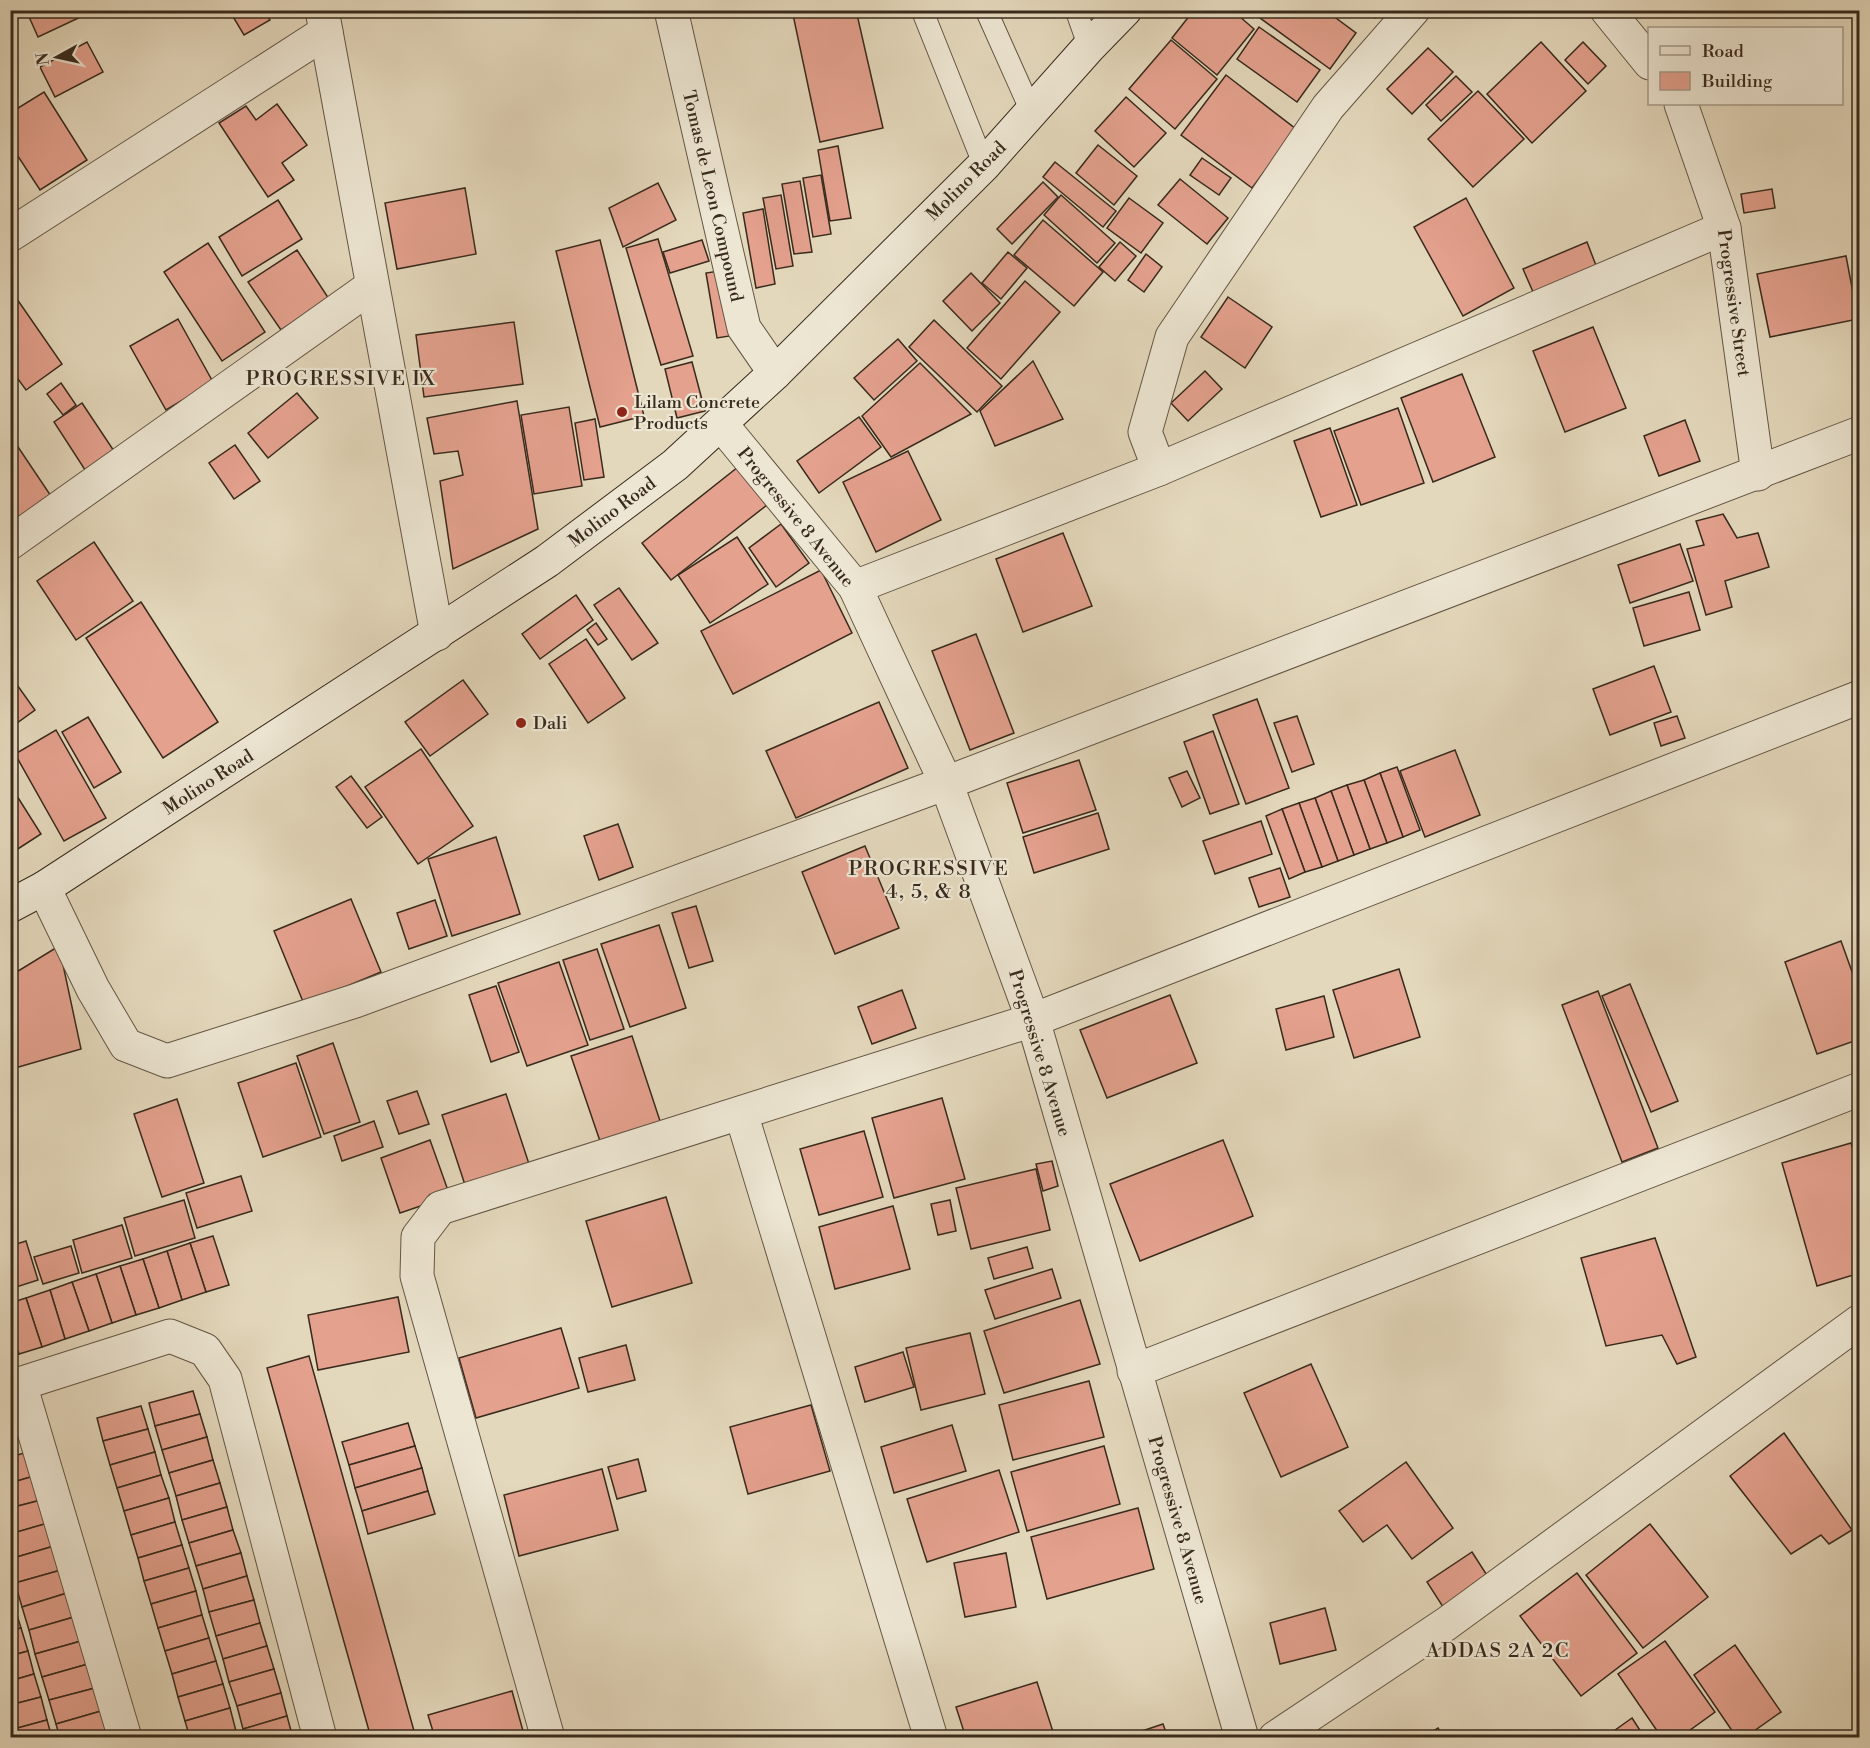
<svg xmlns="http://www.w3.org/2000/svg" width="1870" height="1748" font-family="'Libre Bodoni',serif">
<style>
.building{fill:#e4a18e;stroke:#382a1d;stroke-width:1.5}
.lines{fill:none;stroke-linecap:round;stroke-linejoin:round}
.lane-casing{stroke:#635645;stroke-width:23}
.street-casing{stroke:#635645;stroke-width:35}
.secondary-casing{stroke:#382a1d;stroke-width:35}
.lane{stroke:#ede6d3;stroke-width:21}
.street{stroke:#ede6d3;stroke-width:33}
.secondary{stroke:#ede6d3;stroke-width:33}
.poi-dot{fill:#8f2418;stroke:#ede6d3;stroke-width:2}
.labels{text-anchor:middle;stroke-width:4.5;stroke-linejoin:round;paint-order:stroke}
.street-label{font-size:18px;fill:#382a1d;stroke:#ede6d3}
.poi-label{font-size:18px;fill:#382a1d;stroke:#ede6d3;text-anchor:start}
.neighbourhood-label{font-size:20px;letter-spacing:1.5px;fill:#382a1d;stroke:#ede6d3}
</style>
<rect width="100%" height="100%" fill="#e4d8bc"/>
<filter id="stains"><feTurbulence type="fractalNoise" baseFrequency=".00333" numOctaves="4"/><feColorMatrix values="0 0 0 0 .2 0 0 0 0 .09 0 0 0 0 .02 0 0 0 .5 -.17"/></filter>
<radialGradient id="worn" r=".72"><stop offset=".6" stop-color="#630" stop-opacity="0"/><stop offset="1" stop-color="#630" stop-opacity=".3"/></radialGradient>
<!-- building -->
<g class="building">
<path d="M26 10H88L89 13 38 37Z"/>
<path d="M229 10H264L270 20 244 35Z"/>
<path d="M792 10H856L883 128 820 142Z"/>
<path d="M1194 10H1232L1254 29 1217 75 1172 38Z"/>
<path d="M1249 10H1325L1356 33 1330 69Z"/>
<path d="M1366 10H1381L1375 18Z"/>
<path d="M1259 27 1320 70 1297 102 1237 59Z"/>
<path d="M1171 40 1217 79 1175 129 1129 89Z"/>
<path d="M87 42 103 72 55 97 40 67Z"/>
<path d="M1541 42 1586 91 1532 143 1487 94Z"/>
<path d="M1583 42 1606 66 1588 84 1565 60Z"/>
<path d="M1428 48 1453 72 1412 114 1387 89Z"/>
<path d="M1226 75 1296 129 1252 188 1181 135Z"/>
<path d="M1456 76 1472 92 1441 121 1426 105Z"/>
<path d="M1478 91 1524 139 1473 187 1428 139Z"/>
<path d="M44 92 87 160 40 190 10 144V113Z"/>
<path d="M1126 97 1166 133 1134 167 1095 131Z"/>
<path d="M277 104 307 145 282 163 294 180 268 197 219 123 246 106 256 120Z"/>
<path d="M1098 145 1137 176 1114 205 1076 173Z"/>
<path d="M838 146 851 218 830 221 818 150Z"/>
<path d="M1202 158 1231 178 1219 195 1190 175Z"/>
<path d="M1055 162 1116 211 1103 227 1043 177Z"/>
<path d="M821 175 831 234 813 237 803 178Z"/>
<path d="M1180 179 1228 218 1207 244 1158 205Z"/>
<path d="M800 181 812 252 794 254 782 184Z"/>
<path d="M1043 182 1058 197 1012 244 997 229Z"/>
<path d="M658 183 676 220 623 247 609 208Z"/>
<path d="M465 188 476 254 397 269 385 203Z"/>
<path d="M1772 189 1775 208 1744 213 1741 194Z"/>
<path d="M781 195 793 266 776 269 763 198Z"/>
<path d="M1061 195 1115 243 1097 263 1044 215Z"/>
<path d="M1129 198 1163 223 1141 253 1107 228Z"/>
<path d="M1466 198 1514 288 1463 316 1414 227Z"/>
<path d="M278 200 302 239 242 276 219 237Z"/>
<path d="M763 209 775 284 756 288 743 213Z"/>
<path d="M1043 220 1103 272 1074 306 1014 255Z"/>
<path d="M658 239 693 356 661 365 626 248Z"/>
<path d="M600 240 644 416 600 427 556 251Z"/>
<path d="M702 240 709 261 670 273 663 252Z"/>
<path d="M1120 242 1136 256 1115 281 1099 267Z"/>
<path d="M1587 242 1597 268 1534 294 1523 269Z"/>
<path d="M208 243 265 332 222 361 164 272Z"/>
<path d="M297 250 329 299 281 330 248 282Z"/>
<path d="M1008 252 1027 268 1001 299 982 283Z"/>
<path d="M1146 254 1162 267 1144 292 1128 280Z"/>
<path d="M1846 256 1858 319 1770 337 1757 274Z"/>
<path d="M725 270 736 335 717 338 706 273Z"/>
<path d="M971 273 1000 303 972 331 943 301Z"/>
<path d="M1025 281 1060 312 1001 379 967 348Z"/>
<path d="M10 289 62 364 26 390 10 368Z"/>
<path d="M1228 297 1272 327 1245 368 1201 337Z"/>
<path d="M178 319 213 382 166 410 130 346Z"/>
<path d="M934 320 1002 386 977 412 909 347Z"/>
<path d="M514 322 523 384 424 397 416 335Z"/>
<path d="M1593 327 1626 408 1565 432 1533 351Z"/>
<path d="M898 339 917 361 874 400 854 378Z"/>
<path d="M1033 361 1063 419 995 446 980 411Z"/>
<path d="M692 362 705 411 677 418 665 369Z"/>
<path d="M920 363 971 414 891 457 862 416Z"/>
<path d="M1205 371 1222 389 1188 421 1171 403Z"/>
<path d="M1462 374 1495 457 1433 482 1401 398Z"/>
<path d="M61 383 76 405 63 415 47 394Z"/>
<path d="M297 393 318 418 268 458 248 433Z"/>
<path d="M517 401 538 529 453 569 440 481 463 475 458 451 434 454 427 418Z"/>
<path d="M82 403 118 457 89 476 54 422Z"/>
<path d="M569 407 582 486 534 494 521 415Z"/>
<path d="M1398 408 1424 483 1361 505 1334 431Z"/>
<path d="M859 417 881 447 819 493 797 461Z"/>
<path d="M595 419 604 477 584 480 575 423Z"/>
<path d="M1685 420 1700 461 1659 476 1644 436Z"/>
<path d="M1330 428 1357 505 1321 517 1294 441Z"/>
<path d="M10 435 53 499 10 528Z"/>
<path d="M235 445 260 481 234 499 209 463Z"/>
<path d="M908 451 941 520 876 552 843 482Z"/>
<path d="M738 467 767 505 671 580 642 543Z"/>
<path d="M1723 514 1737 538 1758 533 1769 567 1725 581 1732 607 1706 615 1687 549 1704 545 1696 521Z"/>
<path d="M781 524 809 563 776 587 749 548Z"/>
<path d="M1063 533 1092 606 1023 632 996 559Z"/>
<path d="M737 537 768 584 710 623 678 575Z"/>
<path d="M94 542 133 601 76 640 37 581Z"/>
<path d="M1680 544 1693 581 1630 603 1618 565Z"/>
<path d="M821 570 852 633 733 694 701 631Z"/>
<path d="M619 588 658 643 632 660 594 605Z"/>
<path d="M1689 592 1700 630 1644 646 1633 608Z"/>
<path d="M576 595 593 620 540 659 522 634Z"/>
<path d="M141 602 218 722 163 758 86 638Z"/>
<path d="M596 623 607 639 598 645 587 630Z"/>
<path d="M976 634 1014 733 970 750 932 651Z"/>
<path d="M586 639 625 698 588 723 549 664Z"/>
<path d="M1654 666 1671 712 1610 735 1593 689Z"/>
<path d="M10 675 35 710 10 728Z"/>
<path d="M463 680 488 714 430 756 405 722Z"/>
<path d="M1257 699 1289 788 1246 804 1213 715Z"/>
<path d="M879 702 908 768 796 818 766 751Z"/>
<path d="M1297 716 1314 764 1292 772 1274 723Z"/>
<path d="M1677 716 1685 738 1661 746 1654 723Z"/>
<path d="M88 717 121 772 94 788 62 732Z"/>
<path d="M56 730 106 818 64 841 15 754Z"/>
<path d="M1213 731 1239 804 1210 814 1184 742Z"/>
<path d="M421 749 473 826 418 864 365 787Z"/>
<path d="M1455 750 1480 815 1425 837 1400 771Z"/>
<path d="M1079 760 1096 810 1023 833 1007 783Z"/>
<path d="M1397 767 1420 830 1403 837 1380 773Z"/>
<path d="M1187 771 1200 798 1182 807 1169 778Z"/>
<path d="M1380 773 1403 837 1387 843 1364 780Z"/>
<path d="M351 776 382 817 367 828 336 787Z"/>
<path d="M1364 780 1387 843 1370 849 1347 785Z"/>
<path d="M10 785 41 834 10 854Z"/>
<path d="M1347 785 1370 849 1354 855 1331 791Z"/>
<path d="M1331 791 1354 855 1338 861 1315 798Z"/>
<path d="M1315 798 1338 861 1322 867 1299 803Z"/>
<path d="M1299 803 1322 867 1305 872 1282 809Z"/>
<path d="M1282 809 1305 872 1289 879 1266 816Z"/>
<path d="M1098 813 1109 849 1034 873 1023 837Z"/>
<path d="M1261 821 1272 854 1215 874 1203 841Z"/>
<path d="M618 824 633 867 599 880 584 836Z"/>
<path d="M496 837 520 914 452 936 428 859Z"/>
<path d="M865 846 899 928 835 954 802 872Z"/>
<path d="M1280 868 1290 897 1259 907 1249 878Z"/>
<path d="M351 899 381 972 304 1004 274 931Z"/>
<path d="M435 900 447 936 409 949 397 913Z"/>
<path d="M696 906 713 961 689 968 672 913Z"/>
<path d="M659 925 686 1008 630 1027 601 944Z"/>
<path d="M1841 941 1860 994V1039L1817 1054 1785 962Z"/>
<path d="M59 946 81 1049 15 1068 10 1051V976Z"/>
<path d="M597 949 624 1029 590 1040 563 960Z"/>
<path d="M559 962 588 1045 527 1066 498 983Z"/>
<path d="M1399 969 1420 1037 1354 1058 1333 990Z"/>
<path d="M1630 984 1678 1101 1651 1112 1602 996Z"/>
<path d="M496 986 519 1052 491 1062 469 995Z"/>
<path d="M902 990 916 1028 872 1044 858 1007Z"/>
<path d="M1598 991 1658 1148 1622 1162 1562 1005Z"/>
<path d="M1170 995 1197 1063 1107 1098 1080 1030Z"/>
<path d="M1324 996 1334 1037 1286 1050 1276 1009Z"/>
<path d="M632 1036 662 1127 602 1147 571 1056Z"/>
<path d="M333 1043 360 1122 324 1134 297 1056Z"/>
<path d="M296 1063 321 1137 263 1157 238 1083Z"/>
<path d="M417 1091 429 1124 399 1134 387 1101Z"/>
<path d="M506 1094 531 1170 467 1191 442 1115Z"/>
<path d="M942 1098 965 1179 894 1198 872 1118Z"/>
<path d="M177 1099 204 1183 162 1197 134 1114Z"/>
<path d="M374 1121 383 1147 342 1161 334 1136Z"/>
<path d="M864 1131 883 1197 819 1215 800 1149Z"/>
<path d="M430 1140 450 1196 400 1213 381 1158Z"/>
<path d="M1223 1140 1253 1216 1140 1261 1110 1184Z"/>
<path d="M1851 1143 1860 1173V1273L1817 1286 1782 1163Z"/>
<path d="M1052 1161 1058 1186 1043 1191 1036 1164Z"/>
<path d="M1036 1169 1050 1230 971 1249 956 1188Z"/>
<path d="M241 1176 252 1211 197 1228 186 1193Z"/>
<path d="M666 1197 692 1283 612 1307 586 1221Z"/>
<path d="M184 1200 195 1238 135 1256 124 1218Z"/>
<path d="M950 1200 956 1231 938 1235 931 1204Z"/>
<path d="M893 1206 910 1269 835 1289 819 1227Z"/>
<path d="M122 1225 132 1258 82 1273 73 1240Z"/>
<path d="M213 1236 229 1285 206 1292 190 1243Z"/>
<path d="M1655 1238 1696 1357 1677 1364 1662 1335 1606 1346 1581 1258Z"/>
<path d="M26 1241 38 1280 10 1289V1246Z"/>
<path d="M190 1243 206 1292 182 1300 167 1251Z"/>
<path d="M71 1246 79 1273 43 1284 34 1257Z"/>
<path d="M1027 1247 1033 1268 994 1279 988 1258Z"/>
<path d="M167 1251 182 1300 159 1308 143 1259Z"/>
<path d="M143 1259 159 1308 136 1315 120 1266Z"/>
<path d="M120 1266 136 1315 112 1323 96 1274Z"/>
<path d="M1052 1269 1061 1298 995 1319 985 1290Z"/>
<path d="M96 1274 112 1323 89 1331 72 1282Z"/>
<path d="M72 1282 89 1331 65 1339 50 1290Z"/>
<path d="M50 1290 65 1339 42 1347 26 1298Z"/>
<path d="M398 1297 409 1352 318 1370 308 1315Z"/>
<path d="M26 1298 42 1347 19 1354 10 1330V1303Z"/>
<path d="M1080 1300 1100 1364 1004 1393 984 1331Z"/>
<path d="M561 1328 579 1388 476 1418 459 1358Z"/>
<path d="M10 1330 19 1354 10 1357Z"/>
<path d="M970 1333 985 1394 921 1410 906 1348Z"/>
<path d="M626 1345 635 1380 588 1392 579 1358Z"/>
<path d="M903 1352 914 1387 865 1402 855 1367Z"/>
<path d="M309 1356 416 1738H371L267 1368Z"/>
<path d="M1311 1364 1348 1447 1281 1477 1244 1393Z"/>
<path d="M1089 1381 1104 1437 1013 1460 999 1405Z"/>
<path d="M193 1391 200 1414 155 1426 149 1403Z"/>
<path d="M811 1405 830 1471 748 1494 730 1427Z"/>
<path d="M141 1406 148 1429 103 1441 97 1418Z"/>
<path d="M200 1414 207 1437 162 1450 155 1426Z"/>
<path d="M408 1423 415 1446 349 1465 342 1442Z"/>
<path d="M952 1425 966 1471 894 1493 881 1447Z"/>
<path d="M148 1429 155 1452 110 1465 103 1441Z"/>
<path d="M1784 1433 1852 1530 1829 1544 1821 1535 1791 1554 1730 1476Z"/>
<path d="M207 1437 213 1460 169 1473 162 1450Z"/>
<path d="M415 1446 422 1468 355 1488 349 1465Z"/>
<path d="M1104 1446 1120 1504 1027 1531 1011 1472Z"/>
<path d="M28 1452 34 1476 10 1483V1457Z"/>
<path d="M155 1452 161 1475 117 1488 110 1465Z"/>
<path d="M638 1459 646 1491 617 1499 608 1467Z"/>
<path d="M213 1460 220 1483 176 1496 169 1473Z"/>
<path d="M1406 1462 1453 1528 1412 1559 1387 1525 1363 1542 1339 1511Z"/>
<path d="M422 1468 428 1491 362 1511 355 1488Z"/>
<path d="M602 1469 618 1530 519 1556 504 1495Z"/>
<path d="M999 1470 1019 1532 927 1562 907 1499Z"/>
<path d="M161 1475 169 1498 124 1511 117 1488Z"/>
<path d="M34 1476 41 1500 10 1508V1483Z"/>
<path d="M220 1483 227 1507 182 1520 176 1496Z"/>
<path d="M428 1491 435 1514 368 1534 362 1511Z"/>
<path d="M169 1498 175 1522 131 1535 124 1511Z"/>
<path d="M41 1500 48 1523 10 1534V1508Z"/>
<path d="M227 1507 233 1530 189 1543 182 1520Z"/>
<path d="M1138 1508 1154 1569 1047 1599 1031 1537Z"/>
<path d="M175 1522 182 1545 138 1558 131 1535Z"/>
<path d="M48 1523 54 1546 10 1559V1534Z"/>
<path d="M1650 1524 1708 1597 1643 1648 1586 1575Z"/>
<path d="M233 1530 241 1553 196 1566 189 1543Z"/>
<path d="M182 1545 189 1568 144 1581 138 1558Z"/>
<path d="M54 1546 61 1570 15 1583 10 1559Z"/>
<path d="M1472 1552 1490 1580 1445 1610 1427 1582Z"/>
<path d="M241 1553 247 1576 203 1589 196 1566Z"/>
<path d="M1006 1553 1016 1607 965 1617 954 1563Z"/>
<path d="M189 1568 196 1591 151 1604 144 1581Z"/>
<path d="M61 1570 67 1593 22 1607 15 1583Z"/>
<path d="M1577 1573 1637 1653 1581 1696 1520 1616Z"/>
<path d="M247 1576 254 1600 209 1612 203 1589Z"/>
<path d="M196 1591 202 1615 158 1628 151 1604Z"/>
<path d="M67 1593 74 1617 29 1630 22 1607Z"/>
<path d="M254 1600 260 1623 216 1636 209 1612Z"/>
<path d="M14 1605 21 1628 10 1631V1606Z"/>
<path d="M1325 1608 1336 1650 1280 1664 1270 1623Z"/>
<path d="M202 1615 209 1638 165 1651 158 1628Z"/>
<path d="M74 1617 81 1641 35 1654 29 1630Z"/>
<path d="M260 1623 267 1646 223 1659 216 1636Z"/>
<path d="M21 1628 28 1651 10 1656V1631Z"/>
<path d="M209 1638 216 1661 172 1674 165 1651Z"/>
<path d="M81 1641 88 1664 42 1677 35 1654Z"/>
<path d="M1665 1641 1715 1712 1679 1738H1662L1618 1674Z"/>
<path d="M1735 1645 1781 1712 1744 1738H1737L1694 1675Z"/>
<path d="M267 1646 274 1669 229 1682 223 1659Z"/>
<path d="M28 1651 34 1674 10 1681V1656Z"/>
<path d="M216 1661 223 1684 178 1697 172 1674Z"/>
<path d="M88 1664 95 1688 49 1700 42 1677Z"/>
<path d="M274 1669 281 1693 237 1706 229 1682Z"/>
<path d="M34 1674 41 1697 10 1705V1681Z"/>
<path d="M1037 1682 1055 1738H966L956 1707Z"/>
<path d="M223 1684 230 1708 185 1721 178 1697Z"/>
<path d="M95 1688 101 1711 56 1724 49 1700Z"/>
<path d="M512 1691 523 1731 499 1738H435L428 1715Z"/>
<path d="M281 1693 287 1716 243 1729 237 1706Z"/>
<path d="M41 1697 47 1720 10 1730V1705Z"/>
<path d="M230 1708 236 1731 215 1738H190L185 1721Z"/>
<path d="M101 1711 108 1734 98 1738H60L56 1724Z"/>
<path d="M287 1716 293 1738H246L243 1729Z"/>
<path d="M1632 1718 1645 1738H1604Z"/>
<path d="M47 1720 52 1738H10V1730Z"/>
<path d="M1163 1724 1168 1738H1121Z"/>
<path d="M1438 1728 1444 1738H1422Z"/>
<path d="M236 1731 238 1738H215Z"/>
</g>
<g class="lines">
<defs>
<g id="lane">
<path d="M922 10 984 165"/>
<path d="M986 10 1032 113"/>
<path d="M1076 10 1089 47"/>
</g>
<g id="street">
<path d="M322 10 437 634"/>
<path d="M671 10 744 328 775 373"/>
<path d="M1607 10 1650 63"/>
<path d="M1681 104 1724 228 1758 474"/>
<path d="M10 235 326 32"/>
<path d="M721 424 855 587 946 783 1033 1020 1242 1738"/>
<path d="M1159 469 1145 432 1172 337 1328 107 1413 10"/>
<path d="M10 543 372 286"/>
<path d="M855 587 1159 469 1724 228"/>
<path d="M44 888 93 989 126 1045 167 1061 355 1001 946 783 1860 433"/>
<path d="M741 1113 931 1738"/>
<path d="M1134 1371 1860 1089"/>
<path d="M20 1384 125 1738"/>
<path d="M10 1387 170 1336 205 1350 225 1379 320 1738"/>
<path d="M548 1738 417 1276 418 1237 440 1208 1033 1020 1860 697"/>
<path d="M1275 1738 1446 1624 1860 1321"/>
</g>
<path id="secondary" d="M10 906 44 888 547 561 675 465 775 373 984 165 1089 47 1125 10"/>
</defs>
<!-- lane casing -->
<use href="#lane" class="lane-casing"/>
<!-- street casing -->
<use href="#street" class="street-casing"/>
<!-- secondary casing -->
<use href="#secondary" class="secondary-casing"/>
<!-- lane -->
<use href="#lane" class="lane"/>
<!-- street -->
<use href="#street" class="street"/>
<!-- secondary -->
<use href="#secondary" class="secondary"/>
</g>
<!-- markers -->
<g class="poi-dot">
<circle cx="622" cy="412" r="6"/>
<circle cx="521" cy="723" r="6"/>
</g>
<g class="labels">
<!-- street labels -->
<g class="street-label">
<text transform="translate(966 181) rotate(-45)" y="6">Molino Road</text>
<text transform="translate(713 196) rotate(77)" y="6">Tomas de Leon Compound</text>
<text transform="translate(1734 303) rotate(82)" y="6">Progressive Street</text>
<text transform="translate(612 512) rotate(-37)" y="6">Molino Road</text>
<text transform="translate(796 517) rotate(51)" y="6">Progressive 8 Avenue</text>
<text transform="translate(208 782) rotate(-33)" y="6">Molino Road</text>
<text transform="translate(1040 1053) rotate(73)" y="6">Progressive 8 Avenue</text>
<text transform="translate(1178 1520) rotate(74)" y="6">Progressive 8 Avenue</text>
</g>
<!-- poi labels -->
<g class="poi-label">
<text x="634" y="408">Lilam Concrete<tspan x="634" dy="21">Products</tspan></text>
<text x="533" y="729">Dali</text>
</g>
<!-- neighbourhood labels -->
<g class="neighbourhood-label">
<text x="341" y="385">PROGRESSIVE IX</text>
<text x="929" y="875">PROGRESSIVE<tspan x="929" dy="23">4, 5, &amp; 8</tspan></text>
<text x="1498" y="1657">ADDAS 2A 2C</text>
</g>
</g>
<!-- margin -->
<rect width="1870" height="1748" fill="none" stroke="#e4d8bc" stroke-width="36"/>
<rect x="12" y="12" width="1846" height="1724" fill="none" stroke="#382a1d" stroke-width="3"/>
<rect x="18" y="18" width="1834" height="1712" fill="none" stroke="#382a1d" stroke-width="1.5"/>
<!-- legend -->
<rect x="1648" y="27" width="195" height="78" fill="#ede6d3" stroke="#a59b8a" stroke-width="1.5"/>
<rect x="1660" y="46" width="30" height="9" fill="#ede6d3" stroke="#a59b8a" stroke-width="1.5"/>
<text x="1702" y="57" font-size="18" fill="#382a1d">Road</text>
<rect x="1660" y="72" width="30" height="18" fill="#e4a18e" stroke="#a59b8a" stroke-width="1.5"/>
<text x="1702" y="87" font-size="18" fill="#382a1d">Building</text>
<!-- north arrow -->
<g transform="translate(57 57) rotate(262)" stroke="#ede6d3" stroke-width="4.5" paint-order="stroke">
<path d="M0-4.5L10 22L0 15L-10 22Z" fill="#382a1d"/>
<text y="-9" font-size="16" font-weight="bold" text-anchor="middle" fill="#382a1d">N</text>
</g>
<rect width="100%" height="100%" filter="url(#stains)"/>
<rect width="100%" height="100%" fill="url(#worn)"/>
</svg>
